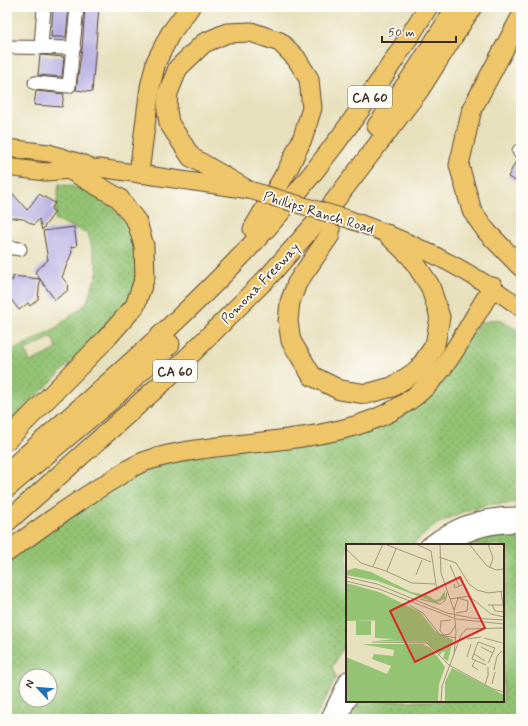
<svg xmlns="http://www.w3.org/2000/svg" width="528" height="726" font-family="Mynerve,sans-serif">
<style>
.grass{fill:url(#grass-dots);stroke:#677648;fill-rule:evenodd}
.building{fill:#b8b0e3}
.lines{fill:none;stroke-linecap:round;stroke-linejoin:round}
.minor-casing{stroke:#554536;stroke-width:15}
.major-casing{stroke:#554536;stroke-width:19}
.highway-casing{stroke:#554536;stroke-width:21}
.minor{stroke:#fff;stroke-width:13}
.major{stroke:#eec569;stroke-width:17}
.highway{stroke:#eec569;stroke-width:19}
.major-bridge-casing{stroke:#554536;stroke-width:19;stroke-linecap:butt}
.major-bridge{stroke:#eec569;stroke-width:17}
.labels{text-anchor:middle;stroke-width:3.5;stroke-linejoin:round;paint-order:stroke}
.shield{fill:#fdfcf7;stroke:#75695f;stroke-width:1}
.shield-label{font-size:13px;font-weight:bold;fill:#3b2a1e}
.street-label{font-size:14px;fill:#3b2a1e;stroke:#fdfcf7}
.inset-road{fill:none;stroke:#a2977d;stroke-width:1}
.view{fill:#d62828;fill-opacity:0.15;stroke:#d62828;stroke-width:2}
.inset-edge{fill:none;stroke:#3b2a1e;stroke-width:2}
</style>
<defs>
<pattern id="grass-dots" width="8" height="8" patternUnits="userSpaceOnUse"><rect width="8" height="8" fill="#93c373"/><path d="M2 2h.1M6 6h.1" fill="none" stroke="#799f5e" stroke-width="1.8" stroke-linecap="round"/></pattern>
</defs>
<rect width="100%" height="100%" fill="#fdfcf7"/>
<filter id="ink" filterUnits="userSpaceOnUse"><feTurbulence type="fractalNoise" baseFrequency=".025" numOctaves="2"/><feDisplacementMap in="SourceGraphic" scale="8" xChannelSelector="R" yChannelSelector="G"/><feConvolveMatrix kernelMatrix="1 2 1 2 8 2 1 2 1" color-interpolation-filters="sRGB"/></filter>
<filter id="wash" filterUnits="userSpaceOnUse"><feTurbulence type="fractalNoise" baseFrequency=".012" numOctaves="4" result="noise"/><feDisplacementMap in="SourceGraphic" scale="16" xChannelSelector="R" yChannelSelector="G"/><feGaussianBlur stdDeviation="0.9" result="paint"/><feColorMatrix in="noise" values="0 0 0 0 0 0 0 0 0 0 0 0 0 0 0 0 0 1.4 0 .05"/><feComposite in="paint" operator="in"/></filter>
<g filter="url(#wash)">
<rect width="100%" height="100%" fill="#e7e0bc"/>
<!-- grass -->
<g class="grass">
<path d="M59 184 79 188 97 197 100 194C123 218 139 233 136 269 135 276 136 285 134 291 131 298 125 305 121 312L7 426V356L10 352 54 329 86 304 98 271 88 233 55 220ZM52 337 57 349 30 362 25 350Z"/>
<path d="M497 319 521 332V502L492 504 464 511 437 524 411 545H347V640L332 667 336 678 315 719H7V561L129 476 161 463 372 426 480 323ZM26 676H50V700H26Z"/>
<path d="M503 531H521V719H346L355 701H503V545H459L473 539Z"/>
</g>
<g id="blocks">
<!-- building -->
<g class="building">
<path d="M53 7H69L66 37H51Z"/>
<path d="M85 7H99L92 92 76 90 82 49Z"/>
<path d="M40 55 64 57 62 77 38 75Z"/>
<path d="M36 91 64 94 62 107 34 105Z"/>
<path d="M517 159 521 160V184L508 177Z"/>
<path d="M7 187 27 210 39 194 55 203 51 209 55 212 42 230 39 219 34 225 23 219 7 217Z"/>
<path d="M74 227 77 246 71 247 72 252 62 277 69 286 67 288 68 290 55 300 40 279 38 299 30 306 28 303 19 310 7 294V280H13V276L40 279 35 272 48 260 43 231Z"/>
</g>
</g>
</g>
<g filter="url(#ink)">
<use href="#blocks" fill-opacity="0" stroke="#554536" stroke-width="1"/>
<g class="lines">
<defs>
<g id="minor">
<path d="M41 46 44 7"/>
<path d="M7 47 74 48"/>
<path d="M35 83 69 86 77 7"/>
<path d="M519 151 521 152"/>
<path d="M7 247 20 249"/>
<path d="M427 545C454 523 487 513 521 514"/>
<path d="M447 545C469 532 495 524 521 526"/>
<path d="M327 719 347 678"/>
<path d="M340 719 349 701"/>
</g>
<g id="major">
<path d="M7 148 49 153 87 165"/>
<path d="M7 167 45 172 99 168 243 189"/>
<path d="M348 219C408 240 469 269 521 308"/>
</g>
<g id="highway">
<path d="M521 17 472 109 459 165 472 211 487 232 521 267"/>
<path d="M377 126 417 69 456 7"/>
<path d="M139 173 150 87 156 62 170 34 190 7"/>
<path d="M246 189 191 157 169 123 167 110 168 93 178 68 204 43 227 33 251 32 280 42 296 58 309 79 312 108 303 137 288 169 253 229"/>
<path d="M330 207V235L297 283 290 302 288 321 291 341 312 376 340 390 366 394 392 387 418 370 435 345 440 317 430 286 411 257 387 234"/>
<path d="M7 440 105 340 135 306 145 277 144 246 137 222 119 198 70 170"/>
<path d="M7 472C88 401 170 331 244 253 315 178 374 94 428 7"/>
<path d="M7 488 110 401 170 344"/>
<path d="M7 522 160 385 269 276 330 207 420 89 472 7"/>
<path d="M7 552C43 526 79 499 117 477 126 471 136 464 146 461 230 434 353 452 421 391 450 366 472 319 493 287"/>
</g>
</defs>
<!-- minor casing -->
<use href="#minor" class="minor-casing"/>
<!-- major casing -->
<use href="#major" class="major-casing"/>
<!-- highway casing -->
<use href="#highway" class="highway-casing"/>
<!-- minor -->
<use href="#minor" class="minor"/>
<!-- major -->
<use href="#major" class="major"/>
<!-- highway -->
<use href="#highway" class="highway"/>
<defs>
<path id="major-bridge" d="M246 189 348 219"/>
</defs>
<!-- major-bridge casing -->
<use href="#major-bridge" class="major-bridge-casing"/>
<!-- major-bridge -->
<use href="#major-bridge" class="major-bridge"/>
</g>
</g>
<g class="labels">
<!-- shield labels -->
<g class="shield">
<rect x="348" y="86" width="44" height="22" rx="3"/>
<rect x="153" y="360" width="44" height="22" rx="3"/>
</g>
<g class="shield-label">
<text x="370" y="102">CA 60</text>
<text x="175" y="376">CA 60</text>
</g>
<!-- street labels -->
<g class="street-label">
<text transform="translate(319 212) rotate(17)" y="5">Phillips Ranch Road</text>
<text transform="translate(260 283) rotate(-46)" y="5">Pomona Freeway</text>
</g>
</g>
<!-- overview -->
<g transform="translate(346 544)">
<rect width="158" height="158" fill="#e7e0bc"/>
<path d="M9 24 25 28 65 48 81 51 89 56 93 55 99 47V55L90 59 32 37 0 31V27ZM0 39 33 48 74 68 89 87 107 96 102 117 97 114 99 108H96L94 111 80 98 29 97 49 95V76L0 77ZM16 100H76L85 104 99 123 93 140 92 158H0V113L41 130 45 122 26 115 28 110 47 112 48 106ZM106 124 158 151V158H99V138Z" fill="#93c373"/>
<path d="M29 76H49V95L29 94ZM10 77H25V91H10ZM77 121 92 122 95 128 89 158H0L1 129 11 136 30 128 36 131 39 136Z" fill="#93c373"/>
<path class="inset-road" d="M70 0 85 7 91 47M94 0 95 29 108 66 110 88 108 110 96 142 95 158M123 0 141 22 150 26 158 25M142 0 147 14 144 23M41 1 85 18M0 5 15 19 40 27 66 39 89 40M93 13 110 19 123 40 131 46 142 49 158 47M104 21 113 42M27 22 37 0M41 27 50 5M70 31 76 16M0 33 31 40 101 69 126 74 158 76M0 37 33 45 110 75 158 80M108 40 109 44 118 40M155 48 158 66M74 55 94 60 99 57 101 48M104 55 123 52 145 70 158 73M63 61 77 69 94 91 110 94M142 61H158M146 61 149 67 158 68M108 66 112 54 122 57 121 67 110 69M105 76 95 77 94 87 98 91 104 90 110 81M138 94 156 99M121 95 135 93M26 98 81 99 103 121 147 145 158 148M135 103 147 109M108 110 115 91 120 85 158 84M128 110 139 117M121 113 125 100M129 117 126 122 132 126M140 121 126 115 132 98 149 104 142 119M148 126 151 112 156 107M139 140 142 132V123M146 140 149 128"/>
<path class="view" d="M114 33 139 84 69 118 44 67Z"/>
<rect width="158" height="158" class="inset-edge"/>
</g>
<!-- margin -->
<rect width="528" height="726" fill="none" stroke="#fdfcf7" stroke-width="24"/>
<!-- north arrow -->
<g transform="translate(38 688) rotate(296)"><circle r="19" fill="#fdfcf7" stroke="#afa8a0"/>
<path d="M0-3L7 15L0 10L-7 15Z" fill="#1f6fb2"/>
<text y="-6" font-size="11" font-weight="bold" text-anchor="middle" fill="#3b2a1e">N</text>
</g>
<!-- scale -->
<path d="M382 36v6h74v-6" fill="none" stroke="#3b2a1e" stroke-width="2"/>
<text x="388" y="36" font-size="12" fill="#3b2a1e" stroke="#fdfcf7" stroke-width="3" paint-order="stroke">50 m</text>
</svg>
